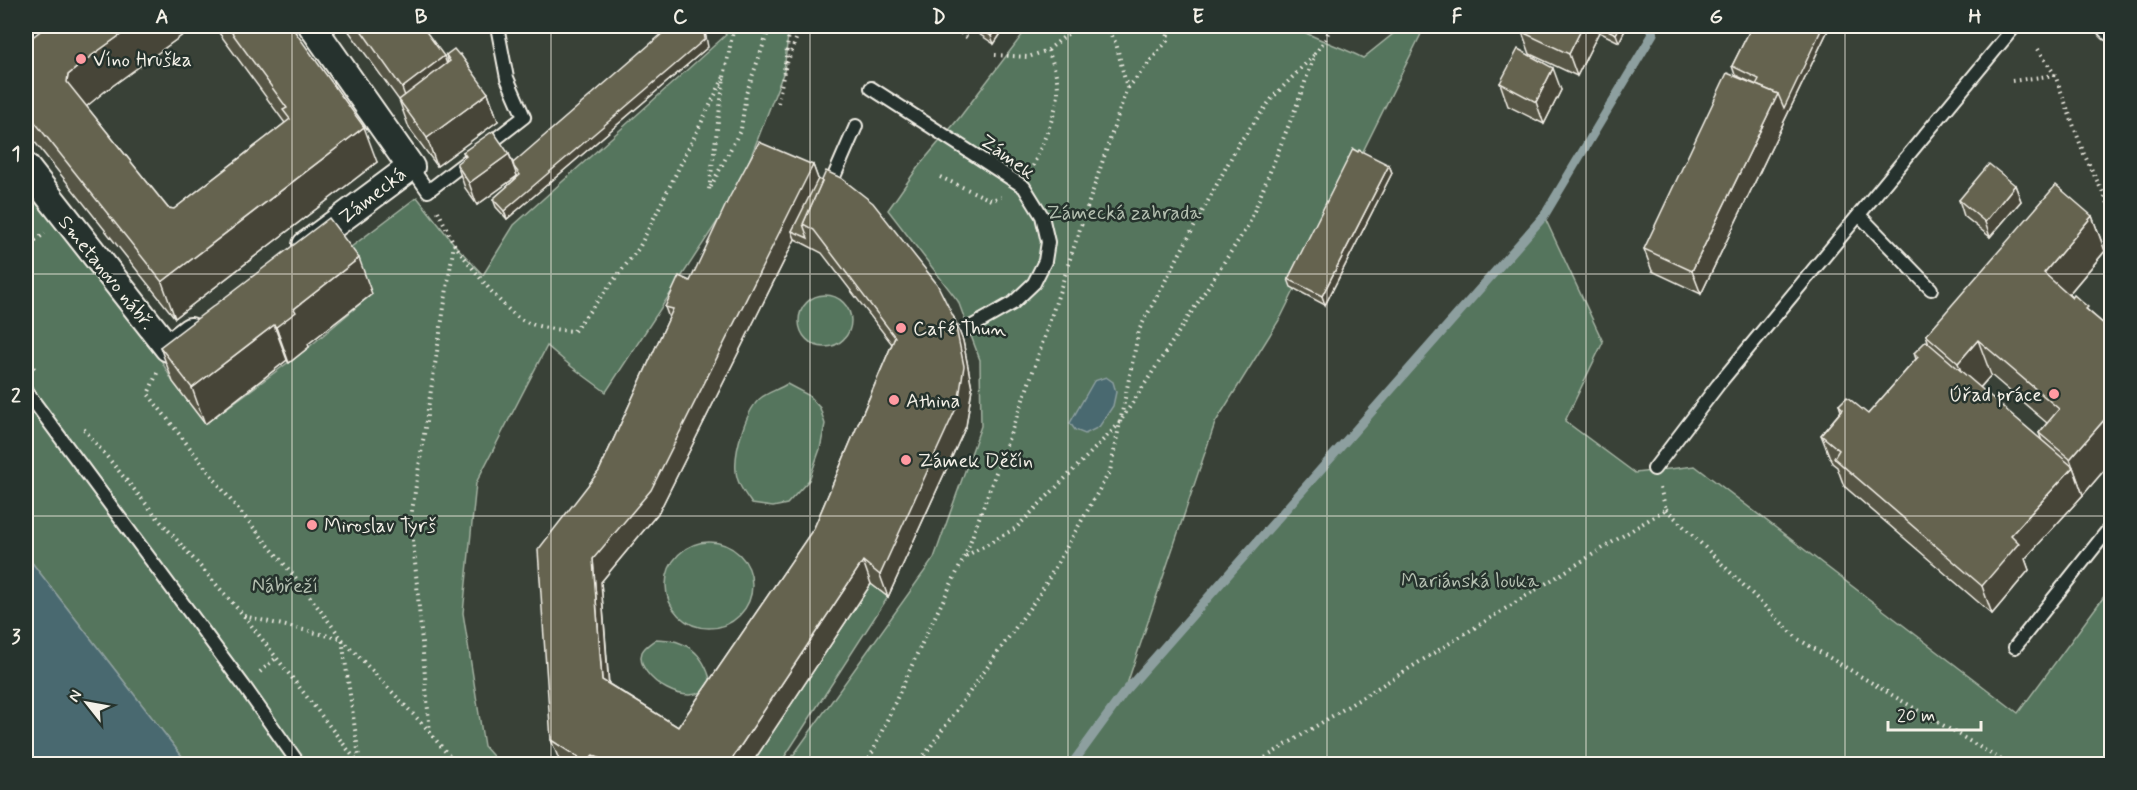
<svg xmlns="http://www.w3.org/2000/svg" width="2137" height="790" font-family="Mynerve,sans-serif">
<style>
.green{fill:#54745d;stroke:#a4b2a2;stroke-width:1.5}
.water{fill:#48696f;stroke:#8d9f9f;stroke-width:1.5}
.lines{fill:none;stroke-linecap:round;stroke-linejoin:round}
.stream{stroke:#8d9f9f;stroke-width:9}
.service-casing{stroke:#f4f1e8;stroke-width:16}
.minor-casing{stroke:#f4f1e8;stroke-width:30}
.path{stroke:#f4f1e8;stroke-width:4;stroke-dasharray:1.5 4.5;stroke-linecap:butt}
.service{stroke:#26332d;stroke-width:12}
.minor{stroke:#26332d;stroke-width:26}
.service-bridge-casing{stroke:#f4f1e8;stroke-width:16;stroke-linecap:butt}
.service-bridge{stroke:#26332d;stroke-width:12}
.wall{fill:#575544;stroke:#f4f1e8;stroke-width:1.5;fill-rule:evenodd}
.shaded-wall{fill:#474537;stroke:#f4f1e8;stroke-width:1.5}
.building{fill:#65634f;stroke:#f4f1e8;stroke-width:1.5}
.grid{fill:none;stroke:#f4f1e8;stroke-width:1.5;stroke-opacity:0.55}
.poi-dot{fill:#ff9aa2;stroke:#26332d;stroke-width:2}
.labels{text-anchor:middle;stroke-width:5;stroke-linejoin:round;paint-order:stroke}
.poi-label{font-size:20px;fill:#f4f1e8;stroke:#26332d;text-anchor:start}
.street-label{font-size:20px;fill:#f4f1e8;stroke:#26332d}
.park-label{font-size:20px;fill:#b4bfb0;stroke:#26332d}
.neatline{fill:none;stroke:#f4f1e8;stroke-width:2}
.grid-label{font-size:20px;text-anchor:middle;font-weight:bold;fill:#f4f1e8}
</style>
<rect width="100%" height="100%" fill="#394137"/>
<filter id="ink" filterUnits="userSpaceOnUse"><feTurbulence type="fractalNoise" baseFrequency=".0167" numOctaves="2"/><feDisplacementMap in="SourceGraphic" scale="12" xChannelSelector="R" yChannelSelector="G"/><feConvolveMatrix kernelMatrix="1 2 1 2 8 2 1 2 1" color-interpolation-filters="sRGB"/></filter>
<g filter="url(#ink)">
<!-- green -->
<g class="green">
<path d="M720 26H789L784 71 738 190 606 392 572 367 547 346 476 483 463 613 484 746 500 764H188L26 555V178L143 327 173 382 205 424 309 347 372 294 342 254 417 197 454 244 483 275 514 225 726 35Z"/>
<path d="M1029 26H1293C1314 39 1340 46 1363 58L1403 26H1425L1281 317 1215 423 1124 693 1544 216 1603 342 1565 421 1635 473 1695 466 2018 713 2111 587V764H787L934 558 981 426 980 360 958 301 888 210 918 167 960 117Z"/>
<circle cx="825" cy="321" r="26"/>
<path d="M787 384 808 395 820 408 825 424 820 449 809 480 787 504 773 507 752 504C745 494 737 484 736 471 734 452 746 408 762 397 769 392 779 389 787 384Z"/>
<circle cx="709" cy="585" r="43"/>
<path d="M871 584 888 597 780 764H751Z"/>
<path d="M656 639C686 639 703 652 711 682 694 715 633 677 642 652 645 646 651 643 656 639Z"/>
</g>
<!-- water -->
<g class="water">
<path d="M1106 377 1113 382 1116 392 1113 406 1099 427 1085 434 1075 430 1070 423 1094 381Z"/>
<path d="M26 555 188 764H26Z"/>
</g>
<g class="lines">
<!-- stream -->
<path class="stream" d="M1072 764 1123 694 1544 216 1653 34 1650 26"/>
<defs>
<g id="service">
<path d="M871 88 927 124"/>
<path d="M484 148 524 117 507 78 497 26"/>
<path d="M411 167 428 191 471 158"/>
<path d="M829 188 856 126"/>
<path d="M1859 215 1931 289"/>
<path d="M26 391 244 686 299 764"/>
<path d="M1654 469 1718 385 2015 26"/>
<path d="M2015 647 2112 525"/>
</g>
<g id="minor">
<path d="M2110 26 2112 28"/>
<path d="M26 167 168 348 190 331"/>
<path d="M306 245 411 167 312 26"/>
</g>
</defs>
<!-- service casing -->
<use href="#service" class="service-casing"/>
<!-- minor casing -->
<use href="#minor" class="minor-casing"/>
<!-- path -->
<g class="path">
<path d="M790 26 784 71 801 26"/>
<path d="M951 26 968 38"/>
<path d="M2038 49 2055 75 2084 154 2108 203"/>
<path d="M995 55 1028 57 1048 50 1077 26"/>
<path d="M724 77 734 26"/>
<path d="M2012 81 2055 75"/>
<path d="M1128 88 1167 41 1169 26"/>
<path d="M778 103 784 71"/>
<path d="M1033 166C1040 149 1059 108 1058 91 1058 77 1053 63 1048 50"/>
<path d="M940 177 991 200 1001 197"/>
<path d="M438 211 454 244 411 517 430 733 456 764"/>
<path d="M454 244C473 268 492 296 516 316 529 327 557 330 574 331L639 248 724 77 709 190 741 129 746 94 770 26"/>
<path d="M26 248 45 233"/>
<path d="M1068 265 1127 88 1116 43 1104 26"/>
<path d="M2102 328 2112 317"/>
<path d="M26 358 37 372"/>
<path d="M157 373 148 394 233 503 295 577 342 639 430 732"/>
<path d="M84 429 161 522 244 616 359 764"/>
<path d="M1666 509 1798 639 2008 764"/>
<path d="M966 556 1016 528 1118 425 1249 224 1298 102 1315 54 1325 40 1331 26"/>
<path d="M244 616 342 639 360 764"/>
<path d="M260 672 276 658"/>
<path d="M867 764 923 641 965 556 1028 386 1066 272"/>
<path d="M916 764 926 753 1041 592 1110 471 1139 330 1239 143 1273 97 1315 54"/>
<path d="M1255 764 1666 509 1660 488"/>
</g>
<!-- service -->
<use href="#service" class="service"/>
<!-- minor -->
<use href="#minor" class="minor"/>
<defs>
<path id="service-bridge" d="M927 124 1024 187 1042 216 1048 242 1045 261 1034 283 1013 303 962 332"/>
</defs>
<!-- service-bridge casing -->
<use href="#service-bridge" class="service-bridge-casing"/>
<!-- service-bridge -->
<use href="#service-bridge" class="service-bridge"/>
</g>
<!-- wall -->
<g class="wall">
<path d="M47 26H195L104 92 86 106 168 208 174 209 285 123 214 26H291L377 162 175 318 26 131V42Z"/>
<path d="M345 26H422L447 64 448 63 446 55 488 93 498 121 437 166 409 128 399 100Z"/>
<path d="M967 26H1006L994 44Z"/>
<path d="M1525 26H1627L1619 42 1599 32 1577 76 1530 54 1522 32Z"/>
<path d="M1752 26H1830L1701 294 1652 271 1644 249 1757 85 1735 75 1732 66Z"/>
<path d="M708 47 507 219 496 207 493 199 518 177 517 175V176L477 205 465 188 457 165 465 157 463 152 509 154 513 163Z"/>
<path d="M1500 83 1561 90 1544 124 1508 106Z"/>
<path d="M813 165 818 179 954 318 963 341 972 388 966 426 888 597 871 584 751 765H563L560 762 551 740 599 471 669 318 665 307 690 281ZM795 239 822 253 892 344 814 528 678 727 609 684 601 582 659 512Z"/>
<path d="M1389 165 1392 173 1325 305 1291 287 1288 279Z"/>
<path d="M2015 185 2021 201 1990 237 1964 216 1959 200Z"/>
<path d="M2092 216 2105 251 2069 294 2112 331V461L2083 495 2025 559 2029 570 1992 614 1844 486 1837 467 1832 463 1821 435 1841 411 1839 405 1868 414 1916 359 1914 353 1929 344 1926 335ZM1991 375 2047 423 2039 433 2042 441 1980 388Z"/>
<path d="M372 294 308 344 309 347 289 363 287 360 205 424 173 382 160 347Z"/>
</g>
<!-- shaded-wall -->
<g class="shaded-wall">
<path d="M133 26H195L104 92 81 111 67 82 68 75 91 56Z"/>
<path d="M703 26H704L708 47 507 219 504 211Z"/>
<path d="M998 26H1006L994 44 991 36Z"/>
<path d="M1583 26H1596L1599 32 1577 76 1569 54Z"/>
<path d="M1620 26H1627L1619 42 1616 34Z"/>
<path d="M1823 26H1830L1701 294 1692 271 1778 94Z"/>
<path d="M444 56 457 92 415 123 402 88Z"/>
<path d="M1553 68 1561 90 1544 124 1536 102Z"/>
<path d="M488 93 498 121 437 166 427 138Z"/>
<path d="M364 127 377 162 175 318 162 282Z"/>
<path d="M509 154 517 176 477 205 469 183Z"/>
<path d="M813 165 821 187 792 231 795 239 659 512 601 582 610 703 602 680 593 559Z"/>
<path d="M1389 165 1392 173 1325 305 1322 296Z"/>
<path d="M2015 185 2021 201 1990 237 1985 222Z"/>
<path d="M2092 216 2105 251 2057 308 2044 273Z"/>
<path d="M359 258 372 294 308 344 309 347 289 363 276 327 294 309Z"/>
<path d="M954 318 963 341 972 388 966 426 888 597 880 575Z"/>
<path d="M274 325 287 360 205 424 192 388Z"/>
<path d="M1978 340 1991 375 1971 398 1958 363Z"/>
<path d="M2112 411V461L2083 495 2070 459Z"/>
<path d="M2073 467 2083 495 2025 559 2029 570 1992 614 1982 586 2011 535Z"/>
<path d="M863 561 871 584 751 765H728Z"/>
<path d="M593 755 597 765H588V764Z"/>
</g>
<!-- building -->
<g class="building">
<path d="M47 26H133L91 56 68 75 67 82 168 208 174 209 290 119 283 110 287 108 227 26H291L364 127 162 282 26 111V42Z"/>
<path d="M358 26H422L444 56 402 88Z"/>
<path d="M671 26H703L705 39 504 211 493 199 520 175 514 167 513 163Z"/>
<path d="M976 26H998L991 36Z"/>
<path d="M1525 26H1583L1569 54 1522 32Z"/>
<path d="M1599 26H1620L1616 34Z"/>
<path d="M1752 26H1823L1784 108 1778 94 1756 85 1759 79 1732 66Z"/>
<path d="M454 49 459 55 460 54 488 93 427 138 399 100 450 61 446 55Z"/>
<path d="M1518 49 1553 68 1536 102 1500 83Z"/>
<path d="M1727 73 1778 94 1692 271 1644 249Z"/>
<path d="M493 131 509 154 469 183 457 165V163L466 156 463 152Z"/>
<path d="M759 142 813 165 651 490 593 559 602 680 678 727 814 528 895 337 814 230 803 224 826 171 841 178 873 203 937 284 954 318 964 366 958 404 880 575 863 561 728 765H611L593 755 588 764 551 740 538 550 599 471 673 309 665 307 679 276 690 281 728 200Z"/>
<path d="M1353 149 1358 152 1359 150 1389 165 1322 296 1288 279Z"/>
<path d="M1989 164 2015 185 1985 222 1959 200Z"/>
<path d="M818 179 822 181 803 224 808 238 792 231Z"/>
<path d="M2056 185 2092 216 2044 273 2072 298 2074 295 2082 302 2088 307 2086 309 2112 331V411L2070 459 2039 433 2059 409 1978 340 1958 363 1926 335Z"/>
<path d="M329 218 359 258 294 309 296 312 276 327 274 325 192 388 160 347Z"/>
<path d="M1926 341 2073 467 2011 535 2019 543 1982 586 1834 458 1839 450 1821 435 1843 409 1839 405 1847 397 1868 414 1918 357 1914 353Z"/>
</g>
</g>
<!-- grid -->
<path class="grid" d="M292 26V764M551 26V764M810 26V764M1068 26V764M1327 26V764M1586 26V764M1845 26V764M26 274H2112M26 516H2112"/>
<!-- markers -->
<g class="poi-dot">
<circle cx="81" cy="59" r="6"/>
<circle cx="901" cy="328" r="6"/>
<circle cx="2054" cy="394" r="6"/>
<circle cx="894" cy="400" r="6"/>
<circle cx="906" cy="460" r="6"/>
<circle cx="312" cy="525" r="6"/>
</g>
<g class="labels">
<!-- poi labels -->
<g class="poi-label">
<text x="93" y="66">Víno Hruška</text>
<text x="913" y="335">Café Thun</text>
<text x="2042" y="401" text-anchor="end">Úřad práce</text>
<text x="906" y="407">Athina</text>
<text x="918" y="467">Zámek Děčín</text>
<text x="324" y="532">Miroslav Tyrš</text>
</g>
<!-- street labels -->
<g class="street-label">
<text transform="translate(1008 156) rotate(36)" y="7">Zámek</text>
<text transform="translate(372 195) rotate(-38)" y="7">Zámecká</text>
<text transform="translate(107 272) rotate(51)" y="7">Smetanovo nábř.</text>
</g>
<!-- park labels -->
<g class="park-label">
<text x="1124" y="219">Zámecká zahrada</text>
<text x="1470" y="587">Mariánská louka</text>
<text x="285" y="592">Nábřeží</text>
</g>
</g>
<!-- margin -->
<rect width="2137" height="790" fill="none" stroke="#26332d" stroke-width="66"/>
<!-- north arrow -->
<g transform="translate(87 703) rotate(301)" stroke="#26332d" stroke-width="4.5" paint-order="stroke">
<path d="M0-4.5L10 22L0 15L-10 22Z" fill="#f4f1e8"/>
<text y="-9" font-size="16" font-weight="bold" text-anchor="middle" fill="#f4f1e8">N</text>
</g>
<!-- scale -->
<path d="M1888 721v9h93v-9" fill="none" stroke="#f4f1e8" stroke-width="3"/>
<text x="1897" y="721" font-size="18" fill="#f4f1e8" stroke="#26332d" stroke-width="4.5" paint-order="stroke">20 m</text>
<rect x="33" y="33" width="2071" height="724" class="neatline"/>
<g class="grid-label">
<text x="162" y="23">A</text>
<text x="421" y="23">B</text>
<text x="680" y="23">C</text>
<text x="939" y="23">D</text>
<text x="1198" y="23">E</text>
<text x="1457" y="23">F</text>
<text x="1716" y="23">G</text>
<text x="1975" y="23">H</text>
<text x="16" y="160">1</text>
<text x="16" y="402">2</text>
<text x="16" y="643">3</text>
</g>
</svg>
